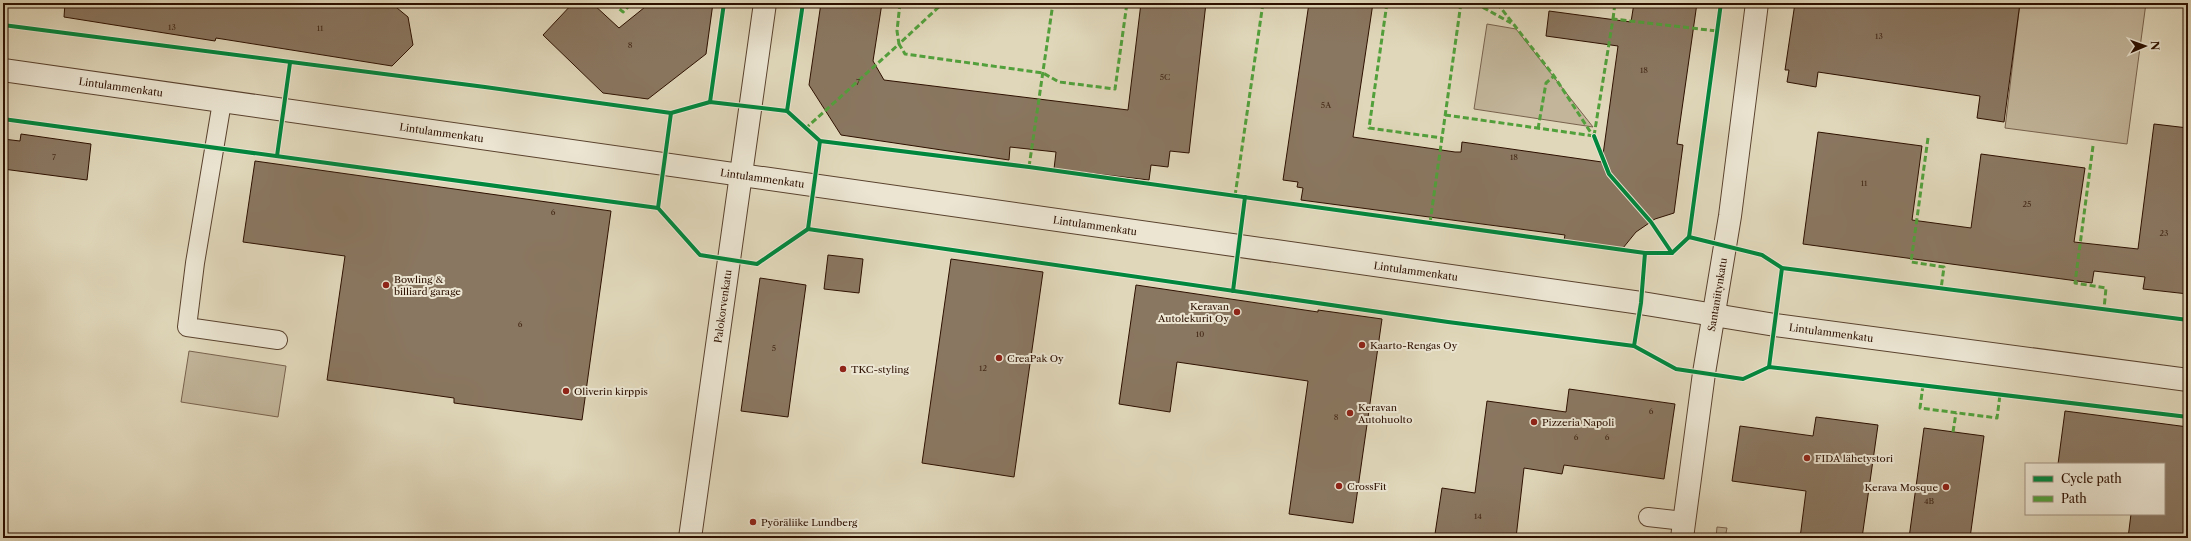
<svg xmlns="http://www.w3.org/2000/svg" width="2191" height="541" font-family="'Libre Caslon Text',serif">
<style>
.green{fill:#c2b59a;stroke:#78624d}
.building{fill:#8a7761;stroke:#2d1000}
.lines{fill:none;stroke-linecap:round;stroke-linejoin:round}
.service-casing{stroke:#5a422e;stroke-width:20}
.minor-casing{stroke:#5a422e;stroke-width:24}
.service{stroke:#ebe5d2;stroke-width:18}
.minor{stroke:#ebe5d2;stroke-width:22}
.quiet{stroke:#52a03c;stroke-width:3;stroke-dasharray:6 3;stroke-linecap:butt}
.cycleway-casing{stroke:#ebe5d2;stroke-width:6}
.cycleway{stroke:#00873e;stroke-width:4}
.poi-dot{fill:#8f2418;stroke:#ebe5d2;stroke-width:1.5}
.labels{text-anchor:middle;stroke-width:4;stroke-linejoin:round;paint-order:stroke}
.number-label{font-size:8px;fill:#442a18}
.street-label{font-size:10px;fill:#2d1000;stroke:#ebe5d2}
.poi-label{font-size:10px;fill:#2d1000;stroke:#ebe5d2;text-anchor:start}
</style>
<rect width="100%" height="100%" fill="#e0d7ba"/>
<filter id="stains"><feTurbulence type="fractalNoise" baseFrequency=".005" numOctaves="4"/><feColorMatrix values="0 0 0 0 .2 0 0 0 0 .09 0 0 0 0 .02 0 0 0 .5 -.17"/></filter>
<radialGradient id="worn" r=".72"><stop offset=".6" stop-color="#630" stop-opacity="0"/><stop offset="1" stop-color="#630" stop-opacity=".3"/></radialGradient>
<!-- green -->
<g class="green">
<path d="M2020 3H2146L2127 144 2005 128Z"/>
<path d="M1487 24 1516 29 1593 127 1474 109Z"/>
<path d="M189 351 286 366 278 417 181 402Z"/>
<path d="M1717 527 1727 528 1725 538H1716Z"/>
</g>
<!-- building -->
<g class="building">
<path d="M65 3H391L408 17 413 45 392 66 216 38 215 41 64 17Z"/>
<path d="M573 3H592L619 28 650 3H713L706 54 648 99 603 93 543 35Z"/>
<path d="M821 3H882L873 61 884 80 1128 110 1141 3H1206L1189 153 1170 151 1168 167 1151 165 1149 180 1054 169 1056 152 1010 147 1009 160 841 135 809 85Z"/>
<path d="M1309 3H1373L1353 137 1455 152H1461L1462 142 1602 162 1618 46 1546 36 1549 11 1631 22 1634 3H1697L1677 144 1683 145 1674 213 1655 219 1636 232 1623 248 1564 240 1565 235 1301 200 1303 188 1297 187 1298 182 1283 180Z"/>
<path d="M1795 3H2020L2004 122 1977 118 1980 96 1818 72 1816 87 1787 82 1789 70H1785Z"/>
<path d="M2154 124 2188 128V294L2143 289 2145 277 2094 271 2092 283 1803 244 1818 132 1922 146 1912 220 1971 228 1981 154 2085 168 2074 242 2138 249Z"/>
<path d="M21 134 91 144 87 180 3 169V139L20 141Z"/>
<path d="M255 161 611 211 582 420 454 403V398L327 380 345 256 243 242Z"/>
<path d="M828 255 863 259 859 293 824 289Z"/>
<path d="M951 259 1043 272 1014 477 922 463Z"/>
<path d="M760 278 806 285 788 417 741 411Z"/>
<path d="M1136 285 1318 312V310L1382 319 1353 523 1289 514 1308 381 1177 362 1170 412 1119 404Z"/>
<path d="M1569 389 1675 404 1664 479 1564 465 1562 474 1524 468 1516 538H1464L1435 534 1442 488 1475 493 1487 401 1566 412Z"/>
<path d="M2065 411 2188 427V538H2128L2131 514H2164V464H2058Z"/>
<path d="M1816 417 1878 425 1862 538H1800L1806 491 1732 481 1740 426 1813 436Z"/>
<path d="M1924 428 1984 436 1970 538H1909Z"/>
</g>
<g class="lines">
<defs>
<g id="service">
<path d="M222 102 195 263 187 327 278 340"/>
<path d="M1648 517 1684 521"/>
</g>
<g id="minor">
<path id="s1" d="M3 70 1641 303 1775 325 2188 380"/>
<path id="s2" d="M690 538 765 3"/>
<path id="s3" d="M1682 538 1704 373 1730 216 1757 3"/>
</g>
</defs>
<!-- service casing -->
<use href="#service" class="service-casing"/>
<!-- minor casing -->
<use href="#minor" class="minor-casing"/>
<!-- service -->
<use href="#service" class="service"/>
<!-- minor -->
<use href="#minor" class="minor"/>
<!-- quiet -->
<g class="quiet">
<path d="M613 3 623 12 632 3"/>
<path d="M900 3 897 31 899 44 943 3"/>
<path d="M1387 3 1369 128 1442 138"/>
<path d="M1475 3 1511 23"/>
<path d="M1497 3 1554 76 1595 139"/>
<path d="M1613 19 1615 3"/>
<path d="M1445 115 1594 136"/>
<path d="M805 129 899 44 905 54 1043 73 1059 82 1115 89 1127 3"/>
<path d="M1538 129 1546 83 1554 76"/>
<path d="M1594 136 1613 19 1717 31"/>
<path d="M1928 138 1911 262 1944 267 1941 289"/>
<path d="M2093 146 2075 283 2106 288 2104 309"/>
<path d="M1029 167 1053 3"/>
<path d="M1235 196 1263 3"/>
<path d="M1430 223 1461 3"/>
<path d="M1923 385 1920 408 1997 418 2000 395"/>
<path d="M1953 432 1956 413"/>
</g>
<defs>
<g id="cycleway">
<path d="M3 25 485 87 671 113 710 102 787 111 820 141 1029 167 1645 253H1672L1689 237 1762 255 1782 268 2188 320"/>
<path d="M710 102 724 3"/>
<path d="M787 111 803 3"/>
<path d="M3 119 658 208 700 255 757 264 808 229 1448 322 1634 346 1676 369 1743 379 1769 367 2188 417"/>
<path d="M1594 136 1609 174 1651 222 1672 253"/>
<path d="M277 156 290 63"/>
<path d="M658 208 671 113"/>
<path d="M808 229 820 141"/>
<path d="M1689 237 1721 3"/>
<path d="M1233 291 1245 197"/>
<path d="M1634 346 1641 303 1645 253"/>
<path d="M1769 367 1782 268"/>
</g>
</defs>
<!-- cycleway casing -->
<use href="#cycleway" class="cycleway-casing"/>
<!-- cycleway -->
<use href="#cycleway" class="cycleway"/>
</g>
<!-- markers -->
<g class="poi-dot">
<circle cx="386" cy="285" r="4"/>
<circle cx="1237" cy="312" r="4"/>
<circle cx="1362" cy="345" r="4"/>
<circle cx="999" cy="358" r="4"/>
<circle cx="843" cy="369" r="4"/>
<circle cx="566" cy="391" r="4"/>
<circle cx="1350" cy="413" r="4"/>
<circle cx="1534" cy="422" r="4"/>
<circle cx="1807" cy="458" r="4"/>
<circle cx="1339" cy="486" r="4"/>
<circle cx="1946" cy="487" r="4"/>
<circle cx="753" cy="522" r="4"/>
</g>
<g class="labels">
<!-- number labels -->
<g class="number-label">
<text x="172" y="30">13</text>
<text x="320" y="31">11</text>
<text x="1879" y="39">13</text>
<text x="630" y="48">8</text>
<text x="1644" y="73">18</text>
<text x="1165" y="80">5C</text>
<text x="858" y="85">7</text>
<text x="1326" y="108">5A</text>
<text x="54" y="160">7</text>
<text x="1514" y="160">18</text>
<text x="1864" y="186">11</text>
<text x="2027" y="207">25</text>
<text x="553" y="215">6</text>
<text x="2164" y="236">23</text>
<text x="520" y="327">6</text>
<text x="1200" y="337">10</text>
<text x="774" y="351">5</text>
<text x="983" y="371">12</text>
<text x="1651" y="414">6</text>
<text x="1336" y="420">8</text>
<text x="1576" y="440">6</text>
<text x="1607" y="440">6</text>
<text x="1929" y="504">4B</text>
<text x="1478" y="519">14</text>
</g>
<!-- street labels -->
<g class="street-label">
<text dy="4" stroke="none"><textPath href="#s1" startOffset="119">Lintulammenkatu</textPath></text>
<text dy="4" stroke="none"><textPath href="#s1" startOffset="443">Lintulammenkatu</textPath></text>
<text dy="4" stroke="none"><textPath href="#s1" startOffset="767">Lintulammenkatu</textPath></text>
<text dy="4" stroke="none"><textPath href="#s1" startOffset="1103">Lintulammenkatu</textPath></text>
<text dy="4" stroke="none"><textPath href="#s1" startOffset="1427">Lintulammenkatu</textPath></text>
<text dy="4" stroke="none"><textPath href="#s3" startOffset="246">Santaniitynkatu</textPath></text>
<text dy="4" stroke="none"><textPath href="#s2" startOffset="234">Palokorvenkatu</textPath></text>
<text dy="4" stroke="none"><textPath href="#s1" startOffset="1847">Lintulammenkatu</textPath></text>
</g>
<!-- poi labels -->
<g class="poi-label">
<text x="394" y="283">Bowling &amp;<tspan x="394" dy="12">billiard garage</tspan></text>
<text x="1229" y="310" text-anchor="end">Keravan<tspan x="1229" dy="12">Autolekurit Oy</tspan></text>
<text x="1370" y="349">Kaarto-Rengas Oy</text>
<text x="1007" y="362">CreaPak Oy</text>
<text x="851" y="373">TKC-styling</text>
<text x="574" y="395">Oliverin kirppis</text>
<text x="1358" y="411">Keravan<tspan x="1358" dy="12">Autohuolto</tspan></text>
<text x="1542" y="426">Pizzeria Napoli</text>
<text x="1815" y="462">FIDA lähetystori</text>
<text x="1347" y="490">CrossFit</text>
<text x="1938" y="491" text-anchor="end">Kerava Mosque</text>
<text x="761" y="526">Pyöräliike Lundberg</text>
</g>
</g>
<!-- margin -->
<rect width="2191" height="541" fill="none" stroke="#e0d7ba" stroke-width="16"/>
<rect x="4" y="4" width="2183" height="533" fill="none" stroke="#2d1000" stroke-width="2"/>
<rect x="8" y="8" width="2175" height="525" fill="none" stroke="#2d1000"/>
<!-- legend -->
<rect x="2025" y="463" width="140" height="52" fill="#ebe5d2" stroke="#9f907e"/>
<rect x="2033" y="476" width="20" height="6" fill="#00873e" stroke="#9f907e"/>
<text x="2061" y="483" font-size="12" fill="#2d1000">Cycle path</text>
<rect x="2033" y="496" width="20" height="6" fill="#52a03c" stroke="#9f907e"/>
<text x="2061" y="503" font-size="12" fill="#2d1000">Path</text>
<!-- north arrow -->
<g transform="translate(2145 46) rotate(88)" stroke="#ebe5d2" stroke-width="3" paint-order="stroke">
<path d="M0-3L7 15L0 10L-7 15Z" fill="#2d1000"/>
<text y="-6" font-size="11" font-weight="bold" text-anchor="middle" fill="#2d1000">N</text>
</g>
<rect width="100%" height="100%" filter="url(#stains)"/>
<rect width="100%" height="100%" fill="url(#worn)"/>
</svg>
